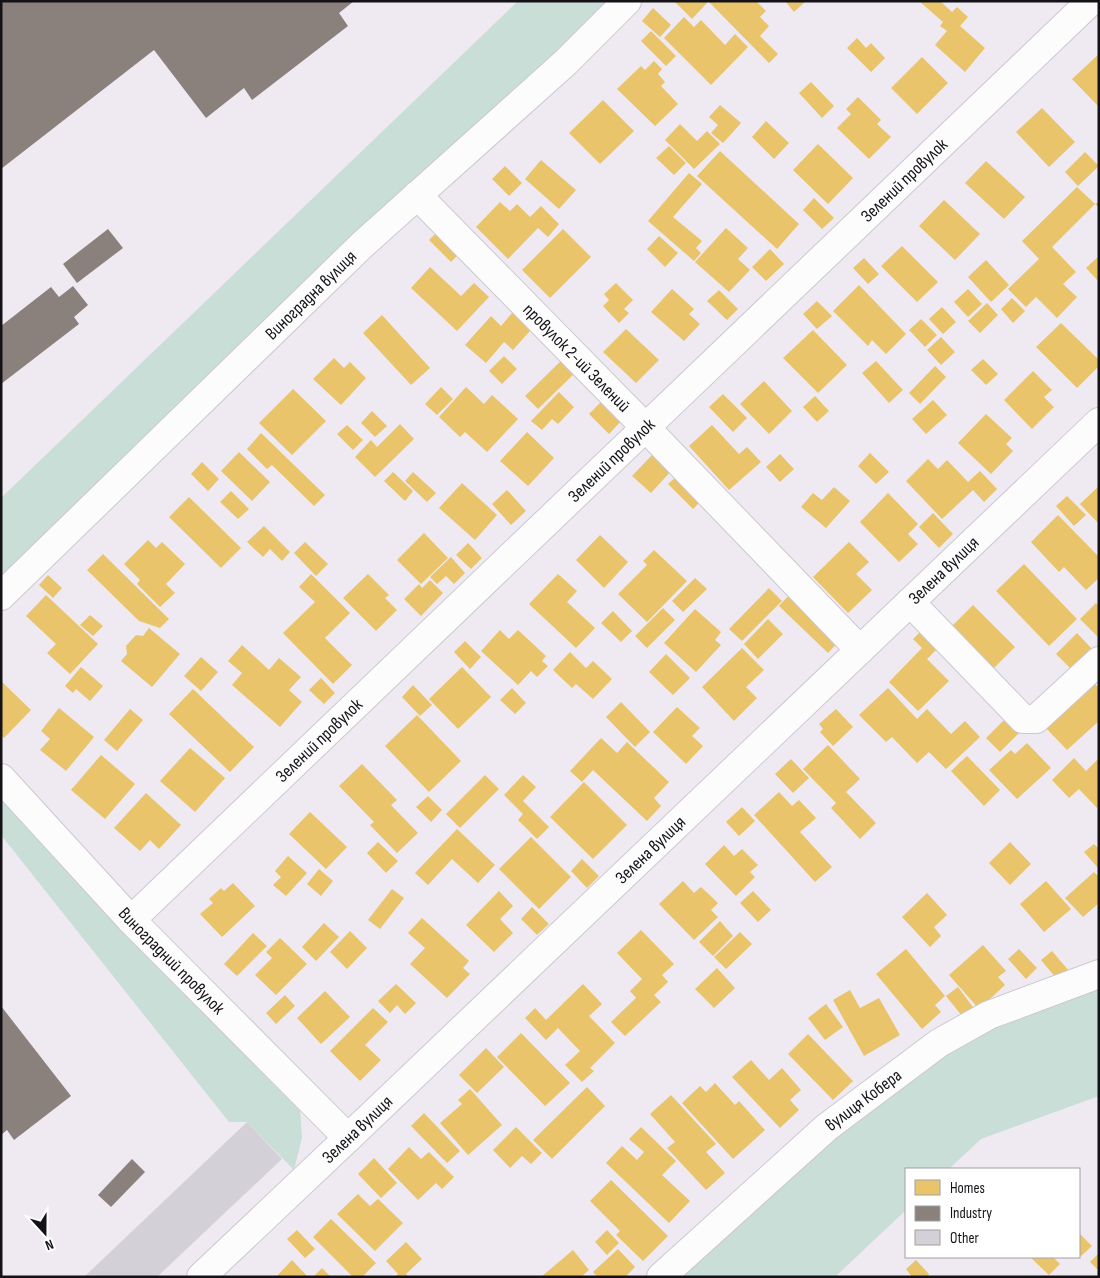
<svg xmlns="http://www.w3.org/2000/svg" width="1100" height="1278" font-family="'Sofia Sans Condensed',sans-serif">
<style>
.green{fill:#c9ded6}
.homes{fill:#e9c46a}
.industry{fill:#8a817c}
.building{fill:#d4d0d7}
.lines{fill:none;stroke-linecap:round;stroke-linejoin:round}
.minor-casing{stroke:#ccc8cf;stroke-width:30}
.minor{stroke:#fdfcfd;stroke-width:28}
.labels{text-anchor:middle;stroke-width:5;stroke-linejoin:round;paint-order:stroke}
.street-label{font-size:18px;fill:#151217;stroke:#fff}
</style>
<rect width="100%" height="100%" fill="#efeaf2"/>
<!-- green -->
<g class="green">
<path d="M518 1H613L1 582V498Z"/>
<path d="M1 790 300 1107 302 1138 294 1170 247 1122H229L1 835Z"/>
<path d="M1099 984V1096L981 1139 949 1169H906V1210L835 1277H674L834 1131 942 1050Z"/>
</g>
<!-- homes -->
<g class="homes">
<path d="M674 1H705L707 3 692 19Z"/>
<path d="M708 1H756L766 11 760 17 769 26 760 36 778 54 769 63Z"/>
<path d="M785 1H806L794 12Z"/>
<path d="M919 1H940L952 12 957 7 968 17 960 26 985 48 965 72 935 45 947 31 940 26 943 22Z"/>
<path d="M653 8 671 25 660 37 642 21Z"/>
<path d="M684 17 694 27 701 20 725 45 735 34 748 47 711 85 664 38Z"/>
<path d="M651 31 676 56 666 66 641 41Z"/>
<path d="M857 38 866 48 871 43 885 58 871 72 847 48Z"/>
<path d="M1099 54V107L1072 79Z"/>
<path d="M922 57 948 83 917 114 891 88Z"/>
<path d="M654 61 662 69 658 74 665 82 661 86 678 104 655 126 617 89 641 66 645 70Z"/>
<path d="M811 82 834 106 822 118 799 93Z"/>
<path d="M858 97 881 120 877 124 891 137 869 159 837 128 851 114 846 109Z"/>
<path d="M603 100 634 131 600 164 569 133Z"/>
<path d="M720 105 741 123 723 143 711 133 718 125 709 117Z"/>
<path d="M1042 108 1075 142 1049 167 1016 132Z"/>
<path d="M766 121 789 143 774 159 752 137Z"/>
<path d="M680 124 697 141 707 131 720 144 694 169 665 140Z"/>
<path d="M818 144 853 178 828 204 793 170Z"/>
<path d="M669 146 686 163 674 175 656 158Z"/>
<path d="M720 151 799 224 777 249 697 176Z"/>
<path d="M1085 152 1099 166 1078 186 1065 172Z"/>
<path d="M541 160 576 190 559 209 525 179Z"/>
<path d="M986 161 1025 197 1004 219 965 183Z"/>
<path d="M505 166 522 183 509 196 492 179Z"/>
<path d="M689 173 702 184 673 217 702 241 696 248 701 253 694 261 648 221Z"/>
<path d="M1077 187 1095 204 1099 201V208L1095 204 1052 247 1076 272 1063 284 1077 297 1057 318 1036 297 1026 307 1008 289 1039 259 1022 241Z"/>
<path d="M814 198 834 218 822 229 803 210Z"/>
<path d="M944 200 980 234 955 260 919 226Z"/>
<path d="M500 202 510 211 517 204 530 217 541 206 559 224 548 237 538 228 508 259 476 227Z"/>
<path d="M726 228 748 248 738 259 750 270 729 292 695 262Z"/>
<path d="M440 229 462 251 451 262 429 240Z"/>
<path d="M563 229 591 257 550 298 522 270Z"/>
<path d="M659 236 678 253 665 267 647 249Z"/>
<path d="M902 246 938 282 917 302 881 266Z"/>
<path d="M770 249 784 264 766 281 752 267Z"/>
<path d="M1099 256V282L1086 268Z"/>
<path d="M864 258 879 274 868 284 853 268Z"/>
<path d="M986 260 1009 285 991 302 968 277Z"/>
<path d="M430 267 461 296 474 283 489 297 457 331 411 288Z"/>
<path d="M616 283 633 300 624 309 629 313 619 323 603 306 609 300 604 294Z"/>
<path d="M859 285 906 334 886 354 872 340 868 346 833 311Z"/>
<path d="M672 289 694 309 689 314 700 324 684 341 651 312Z"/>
<path d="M968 289 982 304 968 317 954 302Z"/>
<path d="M719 290 738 309 727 320 707 301Z"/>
<path d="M1012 298 1025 311 1013 323 1001 309Z"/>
<path d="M817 301 832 316 817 329 803 314Z"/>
<path d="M987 303 998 315 980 333 968 321Z"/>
<path d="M518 306 537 323 513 350 504 342 486 363 465 345 491 316 501 326Z"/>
<path d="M942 307 956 322 943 334 929 319Z"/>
<path d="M382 315 430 368 411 385 363 333Z"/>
<path d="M921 319 937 335 925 347 909 330Z"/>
<path d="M1061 323 1099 360V366L1077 388 1036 347Z"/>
<path d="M626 329 659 360 636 383 603 352Z"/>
<path d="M813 330 847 365 818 393 783 358Z"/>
<path d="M941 337 955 352 941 365 927 350Z"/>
<path d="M504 356 517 369 502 384 489 371Z"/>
<path d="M565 357 578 370 538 409 525 396Z"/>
<path d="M334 358 344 368 350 362 366 378 341 405 313 379Z"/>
<path d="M983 359 998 374 986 385 971 370Z"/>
<path d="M876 361 903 390 889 403 862 373Z"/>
<path d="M935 366 946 377 920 404 909 393Z"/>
<path d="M1033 371 1052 390 1044 397 1054 407 1032 429 1004 400Z"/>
<path d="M764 381 792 411 769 434 740 404Z"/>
<path d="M441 387 453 399 437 415 425 404Z"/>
<path d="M466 387 484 404 492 395 518 419 487 452 465 432 460 437 439 417Z"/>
<path d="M293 389 326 421 292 455 259 423Z"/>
<path d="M559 392 574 407 558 424 552 419 542 430 531 421Z"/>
<path d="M723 394 747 418 733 432 709 407Z"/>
<path d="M815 396 829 411 817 422 803 407Z"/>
<path d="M603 400 623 419 609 434 589 414Z"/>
<path d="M933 400 947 415 926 434 912 419Z"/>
<path d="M372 411 387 426 375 437 361 423Z"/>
<path d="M986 414 1012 438 1006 444 1013 451 991 474 958 443Z"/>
<path d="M400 424 414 439 375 477 355 457 371 440 377 447Z"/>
<path d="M347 425 363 440 353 450 337 434Z"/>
<path d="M712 425 739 454 747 447 761 462 729 490 689 446Z"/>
<path d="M527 432 554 458 528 486 500 461Z"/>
<path d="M261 433 325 495 314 506 272 465 267 469 247 449Z"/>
<path d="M239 452 270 482 252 501 221 471Z"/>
<path d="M654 453 672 470 651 493 632 476Z"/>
<path d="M870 453 889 472 876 484 858 466Z"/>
<path d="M780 454 794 469 780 482 766 467Z"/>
<path d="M928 459 938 469 947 460 968 482 980 471 997 489 984 502 973 490 942 519 906 481Z"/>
<path d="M202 462 219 479 208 491 191 474Z"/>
<path d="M393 472 413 491 405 501 384 481Z"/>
<path d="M413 472 436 493 427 502 405 481Z"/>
<path d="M678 475 702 500 693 509 668 484Z"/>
<path d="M462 483 497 515 475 540 439 508Z"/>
<path d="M1099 486V524L1080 504Z"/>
<path d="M834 487 850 501 826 528 801 507 813 493 822 500Z"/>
<path d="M507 490 526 511 511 525 492 504Z"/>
<path d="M231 491 249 509 238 519 220 502Z"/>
<path d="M888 493 918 524 908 534 918 544 899 562 860 522Z"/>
<path d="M1067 496 1086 515 1074 526 1056 506Z"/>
<path d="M189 497 241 548 221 568 169 517Z"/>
<path d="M933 513 953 534 939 548 919 527Z"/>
<path d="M1058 515 1099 557V578L1086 590 1064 567 1059 572 1031 542Z"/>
<path d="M264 526 290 552 282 561 270 549 263 557 247 542Z"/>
<path d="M424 533 448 558 421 584 397 560Z"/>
<path d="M600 535 628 562 604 588 576 560Z"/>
<path d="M148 540 156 548 162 542 185 564 166 584 175 593 160 607 137 584 140 580 124 564Z"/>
<path d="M305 542 328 564 316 576 294 553Z"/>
<path d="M849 542 869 562 856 574 872 590 848 613 813 577Z"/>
<path d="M468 543 482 558 471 569 456 555Z"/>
<path d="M654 550 687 581 647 622 618 594 647 565 643 561Z"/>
<path d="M103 554 169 619 160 628 139 621 87 570Z"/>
<path d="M451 557 465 573 454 584 446 576 437 584 430 577Z"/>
<path d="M1024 564 1077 619 1049 646 996 591Z"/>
<path d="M311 574 350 613 325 638 352 665 333 684 283 633 315 602 299 587Z"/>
<path d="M368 574 389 595 385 598 397 610 376 631 343 598Z"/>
<path d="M558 574 577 591 567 602 595 628 576 648 529 604Z"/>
<path d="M48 575 62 588 53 598 39 585Z"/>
<path d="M695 578 707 589 683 612 672 601Z"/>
<path d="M430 580 443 593 421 616 404 599 419 584 422 588Z"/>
<path d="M769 588 782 601 742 641 729 629Z"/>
<path d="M790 594 839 641 828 653 779 606Z"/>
<path d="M46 595 98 644 70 674 47 653 56 644 26 616Z"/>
<path d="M1096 603 1099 606V638L1080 619Z"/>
<path d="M973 605 1015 647 992 670 950 628Z"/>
<path d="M663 608 675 620 647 648 635 636Z"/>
<path d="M695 609 721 632 715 640 721 645 696 672 664 643Z"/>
<path d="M613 611 632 631 621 642 601 623Z"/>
<path d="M90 615 103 626 93 636 80 625Z"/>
<path d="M768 619 783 634 758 659 744 644Z"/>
<path d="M149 628 180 654 152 687 121 661 127 654 126 646 136 635 143 636Z"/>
<path d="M923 629 940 646 927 659 949 681 918 711 889 682 922 648 913 639Z"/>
<path d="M500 630 509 639 518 630 546 656 542 661 548 666 537 677 531 671 518 685 481 651Z"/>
<path d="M1077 633 1092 649 1071 669 1056 654Z"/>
<path d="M465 641 481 657 470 669 454 652Z"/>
<path d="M242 645 269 670 279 658 301 677 289 690 302 702 280 727 232 685 242 673 228 661Z"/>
<path d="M742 648 764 670 746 687 757 698 734 721 702 687Z"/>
<path d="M570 652 586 668 593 661 612 679 593 699 576 684 572 688 553 670Z"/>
<path d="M666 654 690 678 673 695 649 672Z"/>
<path d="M201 657 218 672 201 691 184 676Z"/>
<path d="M81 667 103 686 90 701 76 689 73 693 65 686Z"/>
<path d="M462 667 491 697 458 729 429 699Z"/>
<path d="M321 678 335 693 324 704 309 690Z"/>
<path d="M1 681 31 710 4 738 1 735Z"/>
<path d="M1092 681 1099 688V721L1067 750 1044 726Z"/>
<path d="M413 685 432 705 420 716 402 697Z"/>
<path d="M512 688 526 703 515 714 500 700Z"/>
<path d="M888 688 917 719 927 709 951 734 965 721 980 737 946 769 929 752 917 763 892 737 886 742 859 715Z"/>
<path d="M193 689 254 747 230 772 169 714Z"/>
<path d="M621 702 650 732 635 747 606 717Z"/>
<path d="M677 707 700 728 692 736 703 746 686 764 653 732Z"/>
<path d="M59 708 94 737 66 771 40 750 50 739 41 731Z"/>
<path d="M130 709 143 720 117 751 104 740Z"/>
<path d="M836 709 853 727 833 746 820 732 823 729 819 724Z"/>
<path d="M417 715 461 761 429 792 385 746Z"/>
<path d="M1005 719 1019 733 1000 752 986 738Z"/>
<path d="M601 738 617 753 627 742 669 782 654 798 661 806 647 821 593 770 582 782 570 771Z"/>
<path d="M1027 743 1051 768 1017 799 989 770 1011 750 1015 754Z"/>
<path d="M828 745 860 779 846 792 876 823 860 839 831 808 836 803 803 769Z"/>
<path d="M190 748 225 778 195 812 160 781Z"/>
<path d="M101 755 135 784 105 819 71 790Z"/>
<path d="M967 756 1000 790 984 806 951 771Z"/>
<path d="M1074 758 1086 771 1099 758V806L1097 808 1079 789 1069 798 1052 780Z"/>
<path d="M791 759 809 778 793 793 775 774Z"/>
<path d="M362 764 397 800 391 805 418 833 397 853 370 825 374 822 339 786Z"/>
<path d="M485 775 499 789 460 828 446 814Z"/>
<path d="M523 775 536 787 523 801 549 827 537 839 518 820 523 814 504 795Z"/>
<path d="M584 782 627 825 593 859 550 817Z"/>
<path d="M779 792 792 806 799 800 816 818 800 832 832 867 815 882 754 815Z"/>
<path d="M146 793 181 825 159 849 150 840 140 851 114 828Z"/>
<path d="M428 796 442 810 431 822 416 807Z"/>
<path d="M742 807 755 821 739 836 726 822Z"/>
<path d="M310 812 347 847 326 869 289 834Z"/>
<path d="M457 829 495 865 478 883 452 859 428 885 415 873Z"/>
<path d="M531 837 571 877 539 909 499 869Z"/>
<path d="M378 842 398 861 386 873 367 853Z"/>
<path d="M1010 842 1031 864 1010 885 989 863Z"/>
<path d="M1094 844 1099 849V869L1084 852Z"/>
<path d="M724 845 734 856 742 849 758 865 750 872 755 877 736 896 705 864Z"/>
<path d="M288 856 307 873 286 896 273 885 281 877 275 871Z"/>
<path d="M582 859 599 876 587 888 571 871Z"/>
<path d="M319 869 333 881 321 896 307 884Z"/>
<path d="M1094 872 1099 877V903L1083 917 1065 898Z"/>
<path d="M683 881 694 893 701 887 718 903 711 910 718 917 694 940 659 904Z"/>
<path d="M1046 881 1071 909 1044 932 1020 904Z"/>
<path d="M233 883 255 906 222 937 200 914 213 903 209 899 221 888 224 891Z"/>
<path d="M392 889 404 898 380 929 368 920Z"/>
<path d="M499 891 513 906 500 919 513 933 494 952 466 925Z"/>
<path d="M753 891 771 910 758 922 740 903Z"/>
<path d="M927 893 947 915 934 927 941 936 930 947 902 917Z"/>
<path d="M532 907 549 924 537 935 521 919Z"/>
<path d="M422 918 469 961 463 968 470 974 447 998 410 964 425 948 408 933Z"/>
<path d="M720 921 733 936 713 956 699 942Z"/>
<path d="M324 923 339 937 316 961 302 947Z"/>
<path d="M641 930 674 964 662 975 668 982 654 995 661 1002 625 1036 611 1022 636 998 630 991 642 979 617 953Z"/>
<path d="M350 931 367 948 347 969 330 952Z"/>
<path d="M740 932 752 944 726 969 714 957Z"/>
<path d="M253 933 267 946 237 976 224 964Z"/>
<path d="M280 938 307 964 276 995 255 975 272 958 266 952Z"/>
<path d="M983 945 1006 971 998 977 1005 985 979 1009 949 975Z"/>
<path d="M906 949 945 996 935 1005 941 1012 922 1029 876 974Z"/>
<path d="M1019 949 1037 968 1026 979 1008 959Z"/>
<path d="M1052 951 1069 971 1056 978 1041 960Z"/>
<path d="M717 968 735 988 714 1008 695 989Z"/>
<path d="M396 984 416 1003 405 1014 397 1005 390 1013 378 1001Z"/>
<path d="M583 984 602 1004 589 1016 615 1043 590 1068 594 1071 582 1082 565 1065 580 1051 558 1028 546 1040 525 1018 535 1008 546 1020Z"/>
<path d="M958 987 973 1007 962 1016 946 996Z"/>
<path d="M850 990 860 1008 879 998 900 1035 864 1056 833 1000Z"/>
<path d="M325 991 350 1017 321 1044 297 1018Z"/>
<path d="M285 995 295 1006 276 1024 266 1013Z"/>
<path d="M826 1004 843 1027 825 1040 808 1018Z"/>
<path d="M373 1008 388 1022 365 1045 381 1060 360 1081 330 1051Z"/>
<path d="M521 1033 570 1083 545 1106 497 1057Z"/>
<path d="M808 1034 853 1081 833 1100 788 1054Z"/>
<path d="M486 1048 504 1067 477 1093 459 1075Z"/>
<path d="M751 1060 769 1080 782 1068 801 1090 790 1100 799 1110 780 1128 732 1077Z"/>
<path d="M715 1083 735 1105 739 1101 765 1130 733 1159 682 1103 700 1086 706 1092Z"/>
<path d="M587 1087 605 1106 552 1159 533 1140Z"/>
<path d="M470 1089 502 1125 468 1155 440 1123 462 1104 458 1100Z"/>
<path d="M671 1095 716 1144 706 1152 725 1173 706 1190 667 1148 675 1142 650 1114Z"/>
<path d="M424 1113 460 1151 447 1163 411 1126Z"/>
<path d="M516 1127 542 1153 531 1164 522 1156 510 1168 493 1150Z"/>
<path d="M641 1127 676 1161 662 1175 690 1201 669 1223 606 1163 622 1146 637 1160 644 1152 629 1139Z"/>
<path d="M409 1147 421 1159 429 1152 454 1177 442 1189 436 1183 418 1200 388 1169Z"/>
<path d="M374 1158 397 1183 381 1198 358 1174Z"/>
<path d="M611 1180 668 1236 643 1261 616 1235 620 1231 590 1201Z"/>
<path d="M358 1194 370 1206 378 1199 403 1223 375 1251 337 1214Z"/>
<path d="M331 1219 376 1263 362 1277H353L313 1237Z"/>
<path d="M297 1230 315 1249 305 1258 287 1239Z"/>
<path d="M607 1230 619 1243 607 1255 595 1242Z"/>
<path d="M1079 1233 1092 1246 1081 1256 1079 1253Z"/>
<path d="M406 1242 422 1259 406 1274 409 1277H395L398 1274 386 1261Z"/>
<path d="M618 1249 635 1267 627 1275 628 1277H598L593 1272Z"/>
<path d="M573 1250 589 1270 581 1277H541Z"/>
<path d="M1099 1253V1271L1090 1262Z"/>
<path d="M1030 1257H1053L1060 1264 1049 1275Z"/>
<path d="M292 1260 308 1277H276Z"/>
<path d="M916 1260 929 1274 927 1277H912L906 1269Z"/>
<path d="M322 1268 331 1277H313Z"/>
</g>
<!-- industry -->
<g class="industry">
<path d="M1 1H354L339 13 348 26 252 100 244 88 206 118 154 50 1 169Z"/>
<path d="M108 229 123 248 77 283 63 264Z"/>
<path d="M73 286 88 305 74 317 79 324 1 384V326L51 287 59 297Z"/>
<path d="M1 1006 71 1096 14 1140 7 1130 1 1135Z"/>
<path d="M132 1159 145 1172 111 1207 98 1195Z"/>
</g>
<!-- building -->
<path class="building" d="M247 1122 282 1159 157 1277H84Z"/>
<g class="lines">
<defs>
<g id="minor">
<path id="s1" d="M417 195 646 428 860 650"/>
<path id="s2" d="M1 596 362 245 566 62 627 1"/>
<path d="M910 602 1023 719H1036L1099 661"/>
<path id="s3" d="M1 778 131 920 348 1138"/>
<path id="s4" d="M131 920 1091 1"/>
<path id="s5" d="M201 1277 348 1138 1099 422"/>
<path id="s6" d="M661 1277 827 1127 939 1043 989 1015 1099 974"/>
</g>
</defs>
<!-- minor casing -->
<use href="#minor" class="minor-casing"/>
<!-- minor -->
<use href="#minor" class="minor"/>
</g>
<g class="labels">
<!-- street labels -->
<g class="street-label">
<text dy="6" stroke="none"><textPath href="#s4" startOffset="1070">Зелений провулок</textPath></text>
<text dy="6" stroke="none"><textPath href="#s2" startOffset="432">Виноградна вулиця</textPath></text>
<text dy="6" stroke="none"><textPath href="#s1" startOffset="228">провулок 2-ий Зелений</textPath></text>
<text dy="6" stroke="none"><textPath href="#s4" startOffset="665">Зелений провулок</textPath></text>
<text dy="6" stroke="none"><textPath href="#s5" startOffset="1025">Зелена вулиця</textPath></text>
<text dy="6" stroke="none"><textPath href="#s4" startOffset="260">Зелений провулок</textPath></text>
<text dy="6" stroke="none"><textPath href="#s5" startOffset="620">Зелена вулиця</textPath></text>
<text dy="6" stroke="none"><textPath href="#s3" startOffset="250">Виноградний провулок</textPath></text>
<text dy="6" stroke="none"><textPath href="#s6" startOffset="269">вулиця Кобера</textPath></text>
<text dy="6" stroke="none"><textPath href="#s5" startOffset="215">Зелена вулиця</textPath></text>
</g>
</g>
<!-- border -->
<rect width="1100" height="1278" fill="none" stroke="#151217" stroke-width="5"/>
<!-- legend -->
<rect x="905" y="1168" width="175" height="90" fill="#ffffff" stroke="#a1a0a2"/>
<rect x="915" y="1180" width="25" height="15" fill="#e9c46a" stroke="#a1a0a2"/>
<text x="950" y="1193" font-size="15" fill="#151217">Homes</text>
<rect x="915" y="1206" width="25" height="15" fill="#8a817c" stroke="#a1a0a2"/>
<text x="950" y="1218" font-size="15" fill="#151217">Industry</text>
<rect x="915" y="1230" width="25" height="15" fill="#d4d0d7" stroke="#a1a0a2"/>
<text x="950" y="1243" font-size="15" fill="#151217">Other</text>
<!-- north arrow -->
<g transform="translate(45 1233) rotate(159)" stroke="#ffffff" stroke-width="4" paint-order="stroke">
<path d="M0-4L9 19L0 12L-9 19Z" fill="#151217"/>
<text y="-8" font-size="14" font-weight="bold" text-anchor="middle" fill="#151217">N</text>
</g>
</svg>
